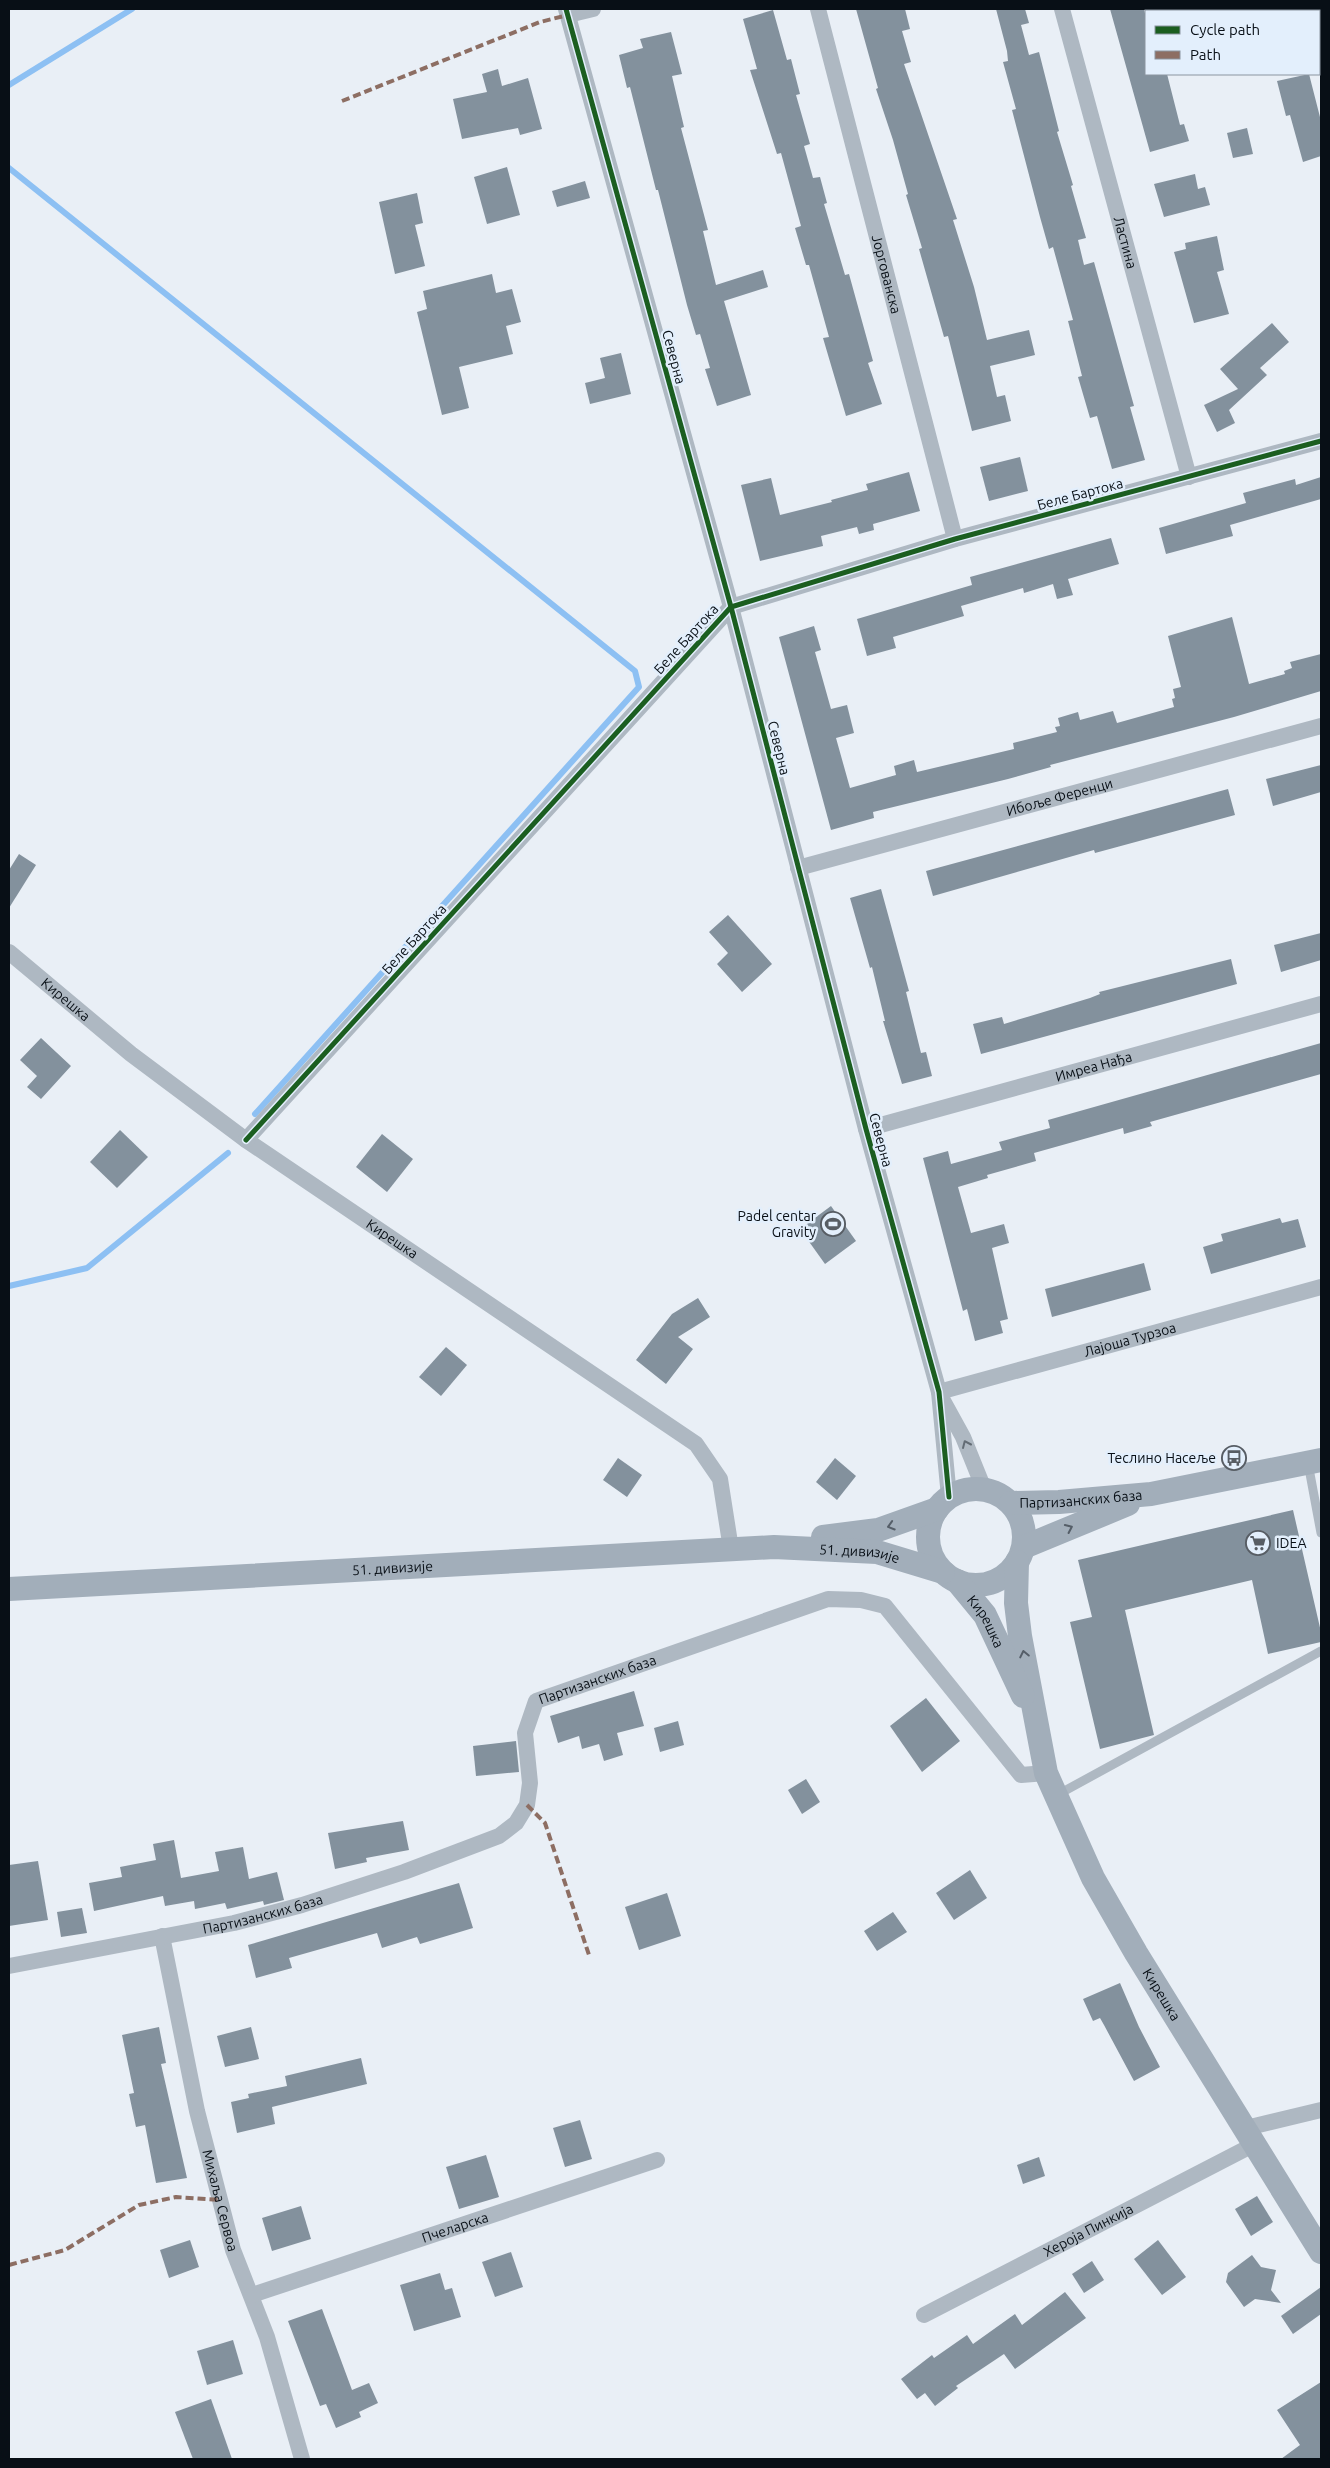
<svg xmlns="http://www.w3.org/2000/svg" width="1330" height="2468" font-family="Ubuntu,sans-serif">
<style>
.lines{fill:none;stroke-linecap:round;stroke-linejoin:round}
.stream{stroke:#8dc0f3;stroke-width:6}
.building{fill:#83919d}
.lane{stroke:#aeb8c2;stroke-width:9}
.street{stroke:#aeb8c2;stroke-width:16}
.secondary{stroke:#a2aeba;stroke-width:24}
.quiet{stroke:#8d6e63;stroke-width:4;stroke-dasharray:8 4;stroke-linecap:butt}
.cycleway-casing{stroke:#e3effc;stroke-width:8}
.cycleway{stroke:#1b5e20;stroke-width:5}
.oneway{stroke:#636c75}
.oneway2{stroke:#555e68}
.labels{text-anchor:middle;stroke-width:5;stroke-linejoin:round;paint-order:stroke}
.street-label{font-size:14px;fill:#080f16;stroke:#e3effc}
.poi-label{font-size:14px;fill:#080f16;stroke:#e3effc;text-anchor:end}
</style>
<rect width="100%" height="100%" fill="#e9eff6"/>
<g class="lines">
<!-- stream -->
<g class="stream">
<path d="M9 85 132 9"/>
<path d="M9 168 635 671 639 687 255 1114"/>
<path d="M9 1286 87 1268 228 1153"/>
</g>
</g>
<!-- building -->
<g class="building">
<path d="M856 9H905L910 29 902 31 911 62 904 64 957 219 953 220 974 287 987 340 1029 330 1035 355 990 366 997 397 1005 395 1011 421 972 431 948 336 944 337 919 249 922 248 906 195 908 194 893 140 876 89 878 88Z"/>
<path d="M996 9H1025L1029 23 1021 25 1029 55 1039 52 1059 131 1057 132 1073 185 1071 186 1086 238 1078 240 1084 265 1094 262 1134 406 1130 407 1145 460 1112 469 1097 416 1090 418 1078 377 1082 376 1068 321 1073 320 1053 247 1049 249 1040 217 1012 110 1016 109 1003 62 1008 61 1007 51Z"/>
<path d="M1110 9H1144L1146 18V74H1167L1180 125 1184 124 1189 141 1150 152Z"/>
<path d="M773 10 787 60 791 59 800 94 796 95 810 144 804 146 813 178 820 177 827 203 824 204 845 275 849 274 873 361 868 363 882 404 846 416 823 338 829 337 809 265H806L795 228 801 226 781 153 777 154 750 70 757 69 743 19Z"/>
<path d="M671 32 682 74 672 76 684 127 681 128 708 230 703 231 716 285 763 270 768 287 724 301 751 395 717 406 705 369 710 368 700 334 696 335 687 305 658 190H656L630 87 627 88 619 55 643 48 640 39Z"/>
<path d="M498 69 502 86 528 78 542 129 520 135 518 128 462 139 453 99 487 92 482 74Z"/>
<path d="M1309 74 1321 121V156L1303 162 1290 115 1286 116 1277 81Z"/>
<path d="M1247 128 1253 154 1233 158 1227 133Z"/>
<path d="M507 167 520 215 487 224 474 177Z"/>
<path d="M1195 174 1198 189 1205 187 1210 205 1164 217 1154 184Z"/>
<path d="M585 181 590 198 557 207 552 191Z"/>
<path d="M417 193 423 223 415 225 425 266 395 274 379 202Z"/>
<path d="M1217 236 1224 270 1217 272 1229 314 1194 323 1174 252 1186 249 1185 243Z"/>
<path d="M492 274 496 293 512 289 521 322 506 326 513 354 459 367 469 408 442 415 417 312 427 309 423 291Z"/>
<path d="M1272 323 1289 342 1260 368 1267 375 1229 410 1235 423 1217 432 1204 405 1238 389 1220 369Z"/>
<path d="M621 353 631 394 590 404 585 383 605 378 600 358Z"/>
<path d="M1020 457 1028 491 989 501 980 467Z"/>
<path d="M909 472 920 511 873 524 874 530 859 534 857 527 821 536 823 546 760 561 741 485 771 478 780 515 832 502 831 500 868 490 866 484Z"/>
<path d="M1321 477V499L1230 525 1233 536 1166 554 1159 528 1246 503 1243 493 1295 479 1296 485Z"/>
<path d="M1111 538 1119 564 1068 579 1073 595 1057 599 1053 584 1024 593 1023 588 961 606 964 616 893 637 896 648 867 656 857 619 972 585 970 577Z"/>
<path d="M1232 617 1249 684 1285 674 1284 671 1292 668 1290 662 1321 654V691L1234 717 1050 765 1051 767 1008 779 873 812 874 818 831 830 779 637 814 626 821 650 815 652 831 709 847 705 854 733 836 738 850 788 896 775 894 766 914 760 917 772 1014 749 1013 743 1057 732 1055 727 1060 726 1058 718 1078 712 1080 720 1113 711 1117 723 1174 707 1172 699 1175 698 1173 689 1181 687 1168 636Z"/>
<path d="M1321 765V792L1273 806 1266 779Z"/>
<path d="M1228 789 1235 815 1095 853 1094 850 933 896 926 871Z"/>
<path d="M19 854 36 865 9 908V870Z"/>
<path d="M881 889 909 991 906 992 921 1053 926 1052 932 1076 902 1084 883 1021H885L872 967 870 968 850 898Z"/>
<path d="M728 915 772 964 742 992 717 964 728 953 709 932Z"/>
<path d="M1321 933V960L1281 972 1274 945Z"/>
<path d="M1231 959 1237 984 981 1054 973 1024 1002 1017 1004 1024 1090 998 1100 994 1099 992Z"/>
<path d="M41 1038 71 1066 41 1099 27 1087 37 1076 20 1060Z"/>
<path d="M1321 1043V1074L1150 1122 1152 1126 1124 1134 1123 1128 1034 1153 1036 1161 987 1175 988 1178 958 1187 971 1233 1004 1224 1009 1243 992 1248 1008 1319 1000 1321 1003 1333 975 1341 967 1309 963 1311 923 1158 948 1151 951 1164 1002 1150 999 1142 1050 1128 1048 1120Z"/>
<path d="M120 1130 148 1157 117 1188 90 1162Z"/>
<path d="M382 1134 413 1159 387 1192 356 1167Z"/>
<path d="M831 1206 856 1241 825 1264 800 1229Z"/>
<path d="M1280 1218 1282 1223 1298 1219 1306 1247 1211 1274 1203 1247 1223 1241 1221 1234Z"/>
<path d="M1144 1263 1151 1290 1052 1317 1045 1289Z"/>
<path d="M698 1298 710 1317 678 1337 693 1349 666 1384 636 1360 672 1314Z"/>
<path d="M446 1347 467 1365 441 1396 419 1377Z"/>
<path d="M618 1458 642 1475 627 1497 603 1480Z"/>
<path d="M835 1458 856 1476 837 1500 816 1482Z"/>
<path d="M1293 1510 1321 1632V1642L1268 1654 1252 1580 1125 1610 1154 1735 1100 1749 1070 1622 1092 1617 1078 1560Z"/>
<path d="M634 1691 644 1726 617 1733 623 1755 604 1761 599 1744 582 1749 579 1736 558 1743 550 1716Z"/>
<path d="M926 1698 960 1741 922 1772 890 1726Z"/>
<path d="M678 1721 684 1745 660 1752 654 1728Z"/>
<path d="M516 1741 519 1772 476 1776 473 1746Z"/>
<path d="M806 1779 820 1802 802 1814 788 1790Z"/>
<path d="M403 1821 409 1850 366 1858 367 1862 335 1869 328 1833Z"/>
<path d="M174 1840 181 1878 219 1871 215 1852 243 1847 249 1879 277 1872 284 1900 264 1905 263 1901 227 1909 225 1903 195 1909 194 1901 165 1906 163 1896 94 1911 89 1883 122 1877 120 1867 156 1860 153 1844Z"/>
<path d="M38 1861 48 1920 9 1926V1865Z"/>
<path d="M970 1870 987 1898 954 1920 936 1893Z"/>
<path d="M459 1883 473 1928 420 1944 417 1937 382 1948 377 1933 289 1958 292 1968 256 1978 248 1945Z"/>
<path d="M667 1893 681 1936 639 1950 625 1907Z"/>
<path d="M82 1908 87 1933 61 1937 57 1912Z"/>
<path d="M893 1912 907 1932 877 1951 864 1931Z"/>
<path d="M1120 1983 1139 2027 1160 2067 1134 2081 1104 2025 1100 2018 1093 2021 1083 1999Z"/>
<path d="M159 2027 166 2063 161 2064 187 2178 156 2183 145 2125 136 2127 129 2094 134 2093 122 2035Z"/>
<path d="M251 2027 259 2059 225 2067 217 2036Z"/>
<path d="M361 2058 367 2084 272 2107 275 2124 237 2133 231 2102 249 2098 248 2094 287 2086 285 2076Z"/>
<path d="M580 2120 592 2159 565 2167 553 2128Z"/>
<path d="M486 2155 499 2197 459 2209 446 2167Z"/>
<path d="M1039 2157 1045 2176 1023 2184 1017 2165Z"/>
<path d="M1257 2196 1273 2222 1251 2236 1235 2209Z"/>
<path d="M301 2206 311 2239 272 2251 262 2218Z"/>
<path d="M190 2240 199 2267 169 2278 160 2250Z"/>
<path d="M1158 2240 1186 2277 1162 2295 1134 2259Z"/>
<path d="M511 2252 523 2287 495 2297 482 2262Z"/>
<path d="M1252 2255 1261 2267 1276 2270 1271 2290 1281 2303 1255 2299 1244 2307 1226 2282 1228 2273Z"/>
<path d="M1092 2261 1104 2280 1084 2293 1072 2274Z"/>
<path d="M440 2273 445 2290 452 2288 461 2317 414 2331 400 2285Z"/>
<path d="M1321 2287V2314L1293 2334 1281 2316Z"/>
<path d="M1065 2292 1086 2318 1015 2369 1004 2354 956 2386 958 2388 935 2406 925 2393 917 2399 901 2379 932 2355 934 2358 967 2335 973 2344 1015 2314 1022 2325Z"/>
<path d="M322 2309 352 2390 369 2383 378 2403 359 2412 361 2417 336 2428 326 2404 320 2406 288 2321Z"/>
<path d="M233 2340 243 2374 207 2385 197 2351Z"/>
<path d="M1321 2382V2459H1281L1300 2445 1277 2410Z"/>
<path d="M211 2399 232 2459H193L175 2412Z"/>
</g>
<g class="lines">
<!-- lane -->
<g class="lane">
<path d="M1308 1463 1321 1533"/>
<path d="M1057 1795 1321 1651"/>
</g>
<!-- street -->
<g class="street">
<path d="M566 9 731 607 866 1129 939 1392 949 1497"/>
<path id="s1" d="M818 9 955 539"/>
<path id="s2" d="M1062 9 1189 477"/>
<path d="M568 15 593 9"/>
<path id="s3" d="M798 868 1321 726"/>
<path id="s4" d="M9 952 131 1054 246 1140 696 1444 720 1479 731 1549"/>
<path id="s5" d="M866 1129 1321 1004"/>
<path d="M246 1140 731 607 955 539 1321 441"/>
<path id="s6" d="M939 1392 1321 1287"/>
<path d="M941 1397 963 1437 984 1489"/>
<path id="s7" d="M162 1936 197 2111 233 2250 267 2337 302 2459"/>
<path id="s8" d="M9 1966 234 1923 302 1905 404 1872 499 1836 516 1823 527 1805 530 1783 525 1733 536 1701 828 1599 861 1600 885 1606 1021 1775 1046 1773"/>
<path d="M1246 2128 1321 2110"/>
<path id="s9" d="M252 2295 657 2160"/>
<path id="s10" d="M924 2315 1253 2145"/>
</g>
<!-- secondary -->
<g class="secondary">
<circle cx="976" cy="1537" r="48"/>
<path id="s11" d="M1011 1503 1059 1502 1151 1494 1321 1460"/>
<path d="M823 1537 878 1530 937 1509"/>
<path d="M1024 1547 1128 1504"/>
<path id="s12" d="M1017 1562 1016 1603 1020 1636 1046 1773 1093 1878 1136 1953 1321 2252"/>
<path id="s13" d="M957 1581 985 1615 1023 1696"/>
<path id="s14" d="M9 1589 774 1547 877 1552 943 1572"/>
</g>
<!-- quiet -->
<g class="quiet">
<path d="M342 101 540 22 568 15"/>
<path d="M527 1805 545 1823 590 1958"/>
<path d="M9 2265 65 2250 139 2205 176 2197 220 2200"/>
</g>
<defs>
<g id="cycleway">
<path d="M566 9 731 607 866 1129 939 1392 949 1497"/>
<path d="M246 1140 731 607 955 539 1321 441"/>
</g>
</defs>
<!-- cycleway casing -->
<use href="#cycleway" class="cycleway-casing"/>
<!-- cycleway -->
<use href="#cycleway" class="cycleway"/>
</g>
<!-- one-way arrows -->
<defs><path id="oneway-chevron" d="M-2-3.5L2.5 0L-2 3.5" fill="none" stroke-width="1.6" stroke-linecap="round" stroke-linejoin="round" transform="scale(1.25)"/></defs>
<use class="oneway" href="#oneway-chevron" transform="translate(966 1444) rotate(-114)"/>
<g class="oneway2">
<use href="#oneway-chevron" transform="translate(891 1526) rotate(163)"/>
<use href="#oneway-chevron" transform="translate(1069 1528) rotate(-25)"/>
<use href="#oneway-chevron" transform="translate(1024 1654) rotate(-102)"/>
</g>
<!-- icons -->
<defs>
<symbol id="stadium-ring" viewBox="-11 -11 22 22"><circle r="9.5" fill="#e3effc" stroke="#575d64" stroke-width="1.5"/><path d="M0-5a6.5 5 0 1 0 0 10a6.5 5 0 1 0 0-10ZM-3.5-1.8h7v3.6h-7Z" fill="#575d64"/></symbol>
<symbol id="bus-ring" viewBox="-11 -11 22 22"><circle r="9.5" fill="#e3effc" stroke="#575d64" stroke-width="1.5"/><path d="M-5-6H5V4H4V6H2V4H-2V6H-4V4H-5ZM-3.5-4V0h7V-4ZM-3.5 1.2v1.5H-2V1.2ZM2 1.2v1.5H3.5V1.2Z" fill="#575d64"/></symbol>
<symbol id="supermarket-ring" viewBox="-11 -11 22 22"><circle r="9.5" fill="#e3effc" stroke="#575d64" stroke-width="1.5"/><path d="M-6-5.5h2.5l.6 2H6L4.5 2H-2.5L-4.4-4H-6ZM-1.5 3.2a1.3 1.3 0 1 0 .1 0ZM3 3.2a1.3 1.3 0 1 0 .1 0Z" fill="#575d64"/></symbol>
</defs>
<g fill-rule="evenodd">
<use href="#stadium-ring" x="819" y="1210" width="28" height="28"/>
<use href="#bus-ring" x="1220" y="1444" width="28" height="28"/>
<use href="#supermarket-ring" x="1244" y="1529" width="28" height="28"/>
</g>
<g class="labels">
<!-- street labels -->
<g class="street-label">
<text dy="5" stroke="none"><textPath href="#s2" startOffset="242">Ластина</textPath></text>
<text dy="5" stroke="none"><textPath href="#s1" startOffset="274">Јоргованска</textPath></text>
<text transform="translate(674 357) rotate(75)" y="5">Северна</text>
<text transform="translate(1080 494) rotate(-15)" y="5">Беле Бартока</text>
<text transform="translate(686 639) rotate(-48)" y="5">Беле Бартока</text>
<text transform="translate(779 748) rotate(76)" y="5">Северна</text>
<text dy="5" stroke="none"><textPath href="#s3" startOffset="271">Ибоље Ференци</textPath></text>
<text transform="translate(414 939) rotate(-48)" y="5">Беле Бартока</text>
<text dy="5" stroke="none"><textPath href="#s4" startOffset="74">Кирешка</textPath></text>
<text dy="5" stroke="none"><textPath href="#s5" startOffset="236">Имреа Нађа</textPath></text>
<text transform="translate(881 1140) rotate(75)" y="5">Северна</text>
<text dy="5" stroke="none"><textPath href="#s4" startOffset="479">Кирешка</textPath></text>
<text dy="5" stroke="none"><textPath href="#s6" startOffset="198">Лајоша Турзоа</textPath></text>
<text dy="5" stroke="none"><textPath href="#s11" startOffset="70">Партизанских база</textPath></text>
<text dy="5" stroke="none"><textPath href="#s14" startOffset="852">51. дивизије</textPath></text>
<text dy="5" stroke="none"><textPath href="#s14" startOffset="384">51. дивизије</textPath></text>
<text dy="5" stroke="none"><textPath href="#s13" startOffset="50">Кирешка</textPath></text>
<text dy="5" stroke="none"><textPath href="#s8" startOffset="722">Партизанских база</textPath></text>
<text dy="5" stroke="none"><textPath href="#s8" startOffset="259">Партизанских база</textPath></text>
<text dy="5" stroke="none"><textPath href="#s12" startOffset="464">Кирешка</textPath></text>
<text dy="5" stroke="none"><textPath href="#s7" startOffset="271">Михаља Сервоа</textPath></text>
<text dy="5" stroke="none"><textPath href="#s9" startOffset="214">Пчеларска</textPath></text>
<text dy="5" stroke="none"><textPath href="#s10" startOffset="185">Хероја Пинкија</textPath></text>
</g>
<!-- poi labels -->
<g class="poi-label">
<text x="816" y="1221">Padel centar<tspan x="816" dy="16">Gravity</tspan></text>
<text x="1216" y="1463">Теслино Насеље</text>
<text x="1276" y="1548" text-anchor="start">IDEA</text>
</g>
</g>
<!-- border -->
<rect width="1330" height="2468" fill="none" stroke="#080f16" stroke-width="20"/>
<!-- legend -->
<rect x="1145" y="10" width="175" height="65" fill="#e3effc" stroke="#8b95a0"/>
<rect x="1155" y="26" width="25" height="8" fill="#1b5e20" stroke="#8b95a0"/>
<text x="1190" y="35" font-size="15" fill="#080f16">Cycle path</text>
<rect x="1155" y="51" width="25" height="8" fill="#8d6e63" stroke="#8b95a0"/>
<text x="1190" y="60" font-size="15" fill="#080f16">Path</text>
</svg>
